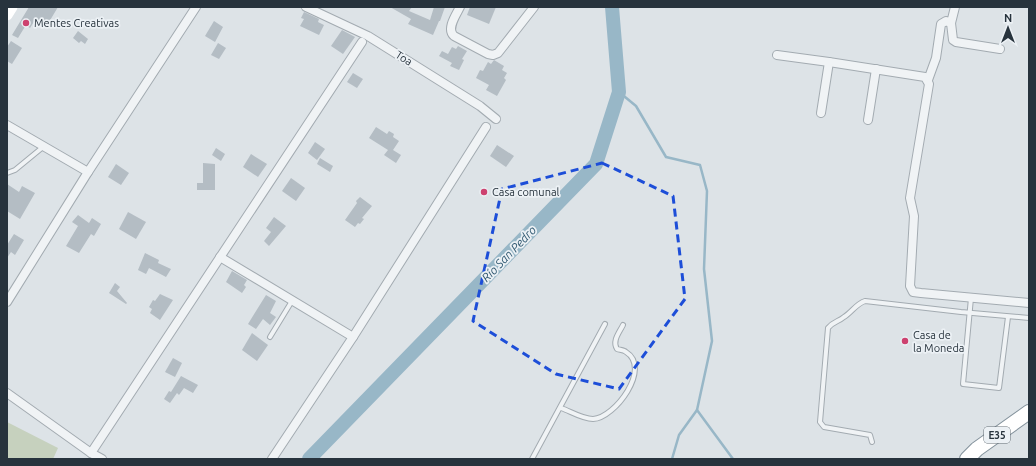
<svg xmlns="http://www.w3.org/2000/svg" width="1036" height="466" font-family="Ubuntu,sans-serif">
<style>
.green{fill:#c6d1be}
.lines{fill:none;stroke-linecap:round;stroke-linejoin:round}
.stream{stroke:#98b7c7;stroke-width:2.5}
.river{stroke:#98b7c7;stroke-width:14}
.building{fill:#b4bdc4}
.lane-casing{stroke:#a3abb1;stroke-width:6}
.street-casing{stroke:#a3abb1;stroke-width:10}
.highway-casing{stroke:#85939d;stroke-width:16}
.lane{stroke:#f0f3f5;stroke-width:4}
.street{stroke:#f0f3f5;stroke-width:8}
.secondary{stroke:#fff;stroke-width:11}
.highway{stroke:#fff;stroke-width:14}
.marked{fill:none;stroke:#1d4ed8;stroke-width:3;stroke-dasharray:8 5;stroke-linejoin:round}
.poi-dot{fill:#cd416f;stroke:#ecf1f5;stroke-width:1.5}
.labels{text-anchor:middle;stroke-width:3.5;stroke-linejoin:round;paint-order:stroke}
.shield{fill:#ecf1f5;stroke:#626c74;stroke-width:1}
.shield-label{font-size:10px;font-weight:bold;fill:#27333d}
.poi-label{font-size:11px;fill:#27333d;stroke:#ecf1f5;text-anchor:start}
.street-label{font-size:11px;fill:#27333d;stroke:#ecf1f5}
.water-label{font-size:12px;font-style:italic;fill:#315971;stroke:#ecf1f5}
</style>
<rect width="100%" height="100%" fill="#dde3e7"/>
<!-- green -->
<path class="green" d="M7 422 58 448 53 459H7Z"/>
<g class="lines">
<!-- stream -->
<g class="stream">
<path d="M619 92 636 106 666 157 700 165 707 191 704 269 712 341 697 410 679 435 672 459"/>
<path d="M697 410 733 459"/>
</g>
<!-- river -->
<path class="river" d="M309 459 596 164 619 92 612 7"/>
</g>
<!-- building -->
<g class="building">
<path d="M29 7H58L46 27 35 20 30 28 26 25 18 38 12 35Z"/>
<path d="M390 7H412L409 11 430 20 434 7H445L440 21H439L433 35 408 24 411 19Z"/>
<path d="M470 7H496L489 24 467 15Z"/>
<path d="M304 12 319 19 318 22 324 25 319 35 300 26 304 19 301 18Z"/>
<path d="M214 21 223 27 215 42 205 36Z"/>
<path d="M342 30 355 37 343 54 331 46Z"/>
<path d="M78 31 88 39 85 44 81 41 79 43 73 38Z"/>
<path d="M11 41 22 48 12 64 7 61V47Z"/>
<path d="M218 43 226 48 219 59 211 55Z"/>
<path d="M458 46 467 51 462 59 464 60 459 70 450 66 452 63 439 56 442 51 448 54 452 47 456 49Z"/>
<path d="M494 60 504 66 502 70 507 73 504 78 506 80 497 96 486 90 489 85 476 78 480 70 483 71 488 62 491 64Z"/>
<path d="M353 73 363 79 357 88 347 82Z"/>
<path d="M376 127 387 134 389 131 394 134 393 137 399 141 393 150 401 155 396 163 384 155 388 150 369 138Z"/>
<path d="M315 142 325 149 317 160 308 153Z"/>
<path d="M497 145 514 156 506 167 490 156Z"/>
<path d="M216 148 225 154 221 161 212 155Z"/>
<path d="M251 154 267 164 258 177 243 167Z"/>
<path d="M320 158 333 166 330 172 317 164Z"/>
<path d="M203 163 215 164V190H197V183H203Z"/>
<path d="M116 164 129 173 121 185 108 177Z"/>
<path d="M291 178 305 188 296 201 282 191Z"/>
<path d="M7 184 19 192 22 186 35 193 20 219 7 211Z"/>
<path d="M360 197 372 206 362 218 364 219 360 224 358 223 355 227 345 220 357 203 356 201Z"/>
<path d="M128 212 146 222 136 239 119 229Z"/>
<path d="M78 215 89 223 92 218 101 224 94 236 91 234 79 253 66 246 78 226 72 222Z"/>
<path d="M274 217 286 226 269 246 264 241 271 232 266 228Z"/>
<path d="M14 234 24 240 15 255 11 252 7 258V245Z"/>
<path d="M145 253 159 260 158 263 171 269 166 277 149 268 146 274 138 270Z"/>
<path d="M232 271 247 280 244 285 246 287 242 293 226 282Z"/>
<path d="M115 283 120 287 117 291 127 303 126 304 109 293Z"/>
<path d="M160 294 173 300 160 320 150 313 152 309 149 307 153 300 155 301Z"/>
<path d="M266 295 276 301 270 313 276 317 270 325 263 319 256 329 248 324Z"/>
<path d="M252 333 268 345 257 361 242 350Z"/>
<path d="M173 358 182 363 175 377 165 372Z"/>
<path d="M181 376 198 385 193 393 184 388 179 395 177 393 170 403 164 399 169 391 171 392Z"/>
</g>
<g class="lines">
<defs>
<g id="lane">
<path d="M7 173 15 170 43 147"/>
<path d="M971 298 963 384 999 388 1008 317"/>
<path d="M270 337 292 301"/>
<path d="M561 408C570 411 582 419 593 419 615 418 652 368 626 352 624 350 620 350 617 349 612 341 619 333 623 325"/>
<path d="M872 442 870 435 824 427 820 422 828 328C834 321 838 322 844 317 852 312 856 304 865 301L961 312 1029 318"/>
<path d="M532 459 605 324"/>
</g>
<g id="street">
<path d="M306 7 368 36 480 106 496 119"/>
<path d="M460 7C456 15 446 29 454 36L488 54 493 55 498 53 534 7"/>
<path d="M951 23 953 40 956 42 1000 49"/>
<path d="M777 55 829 62 925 77 929 84 910 198 914 216 910 286 913 292 921 293 1029 303"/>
<path d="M928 80 936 58 941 24 946 21 951 23 955 7"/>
<path d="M821 113 829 62"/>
<path d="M868 120 876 69"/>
<path d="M7 125 88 172"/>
<path d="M220 257 353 337"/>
<path d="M7 302 88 172 196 7"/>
<path d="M7 393 91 453 102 459"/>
<path d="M91 453 362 42"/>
<path d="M272 459 353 337 486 127"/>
</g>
<path id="highway" d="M967 459 977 449 1029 412"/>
</defs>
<!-- lane casing -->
<use href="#lane" class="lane-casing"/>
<!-- street casing -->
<use href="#street" class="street-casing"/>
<!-- highway casing -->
<use href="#highway" class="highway-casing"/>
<!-- lane -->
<use href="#lane" class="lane"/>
<!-- street -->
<use href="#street" class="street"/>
<!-- secondary -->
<path class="secondary" d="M7 15 12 7"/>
<!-- highway -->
<use href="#highway" class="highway"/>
</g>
<!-- marked area -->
<path class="marked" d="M602 163 673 196 685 299 619 389 556 374 473 321 502 189Z"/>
<!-- markers -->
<g class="poi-dot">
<circle cx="26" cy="23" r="4"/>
<circle cx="484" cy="192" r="4"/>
<circle cx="905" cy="341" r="4"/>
</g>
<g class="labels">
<!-- shield labels -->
<rect class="shield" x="984" y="427" width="26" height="16" rx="3"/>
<g class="shield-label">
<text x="997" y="439">E35</text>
</g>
<!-- poi labels -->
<g class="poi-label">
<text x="34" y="27">Mentes Creativas</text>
<text x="492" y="196">Casa comunal</text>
<text x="913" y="339">Casa de<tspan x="913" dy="13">la Moneda</tspan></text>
</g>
<!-- street labels -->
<g class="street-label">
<text transform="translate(404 58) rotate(32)" y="4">Toa</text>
</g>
<!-- water labels -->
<g class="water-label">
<text transform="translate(509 254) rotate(-46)" y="4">Río San Pedro</text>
</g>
</g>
<!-- border -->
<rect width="1036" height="466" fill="none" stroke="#27333d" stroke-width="16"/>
<!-- north arrow -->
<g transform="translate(1008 28)" stroke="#ecf1f5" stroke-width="3" paint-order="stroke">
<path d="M0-3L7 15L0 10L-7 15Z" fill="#27333d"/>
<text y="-6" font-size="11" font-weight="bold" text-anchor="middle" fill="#27333d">N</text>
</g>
</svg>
